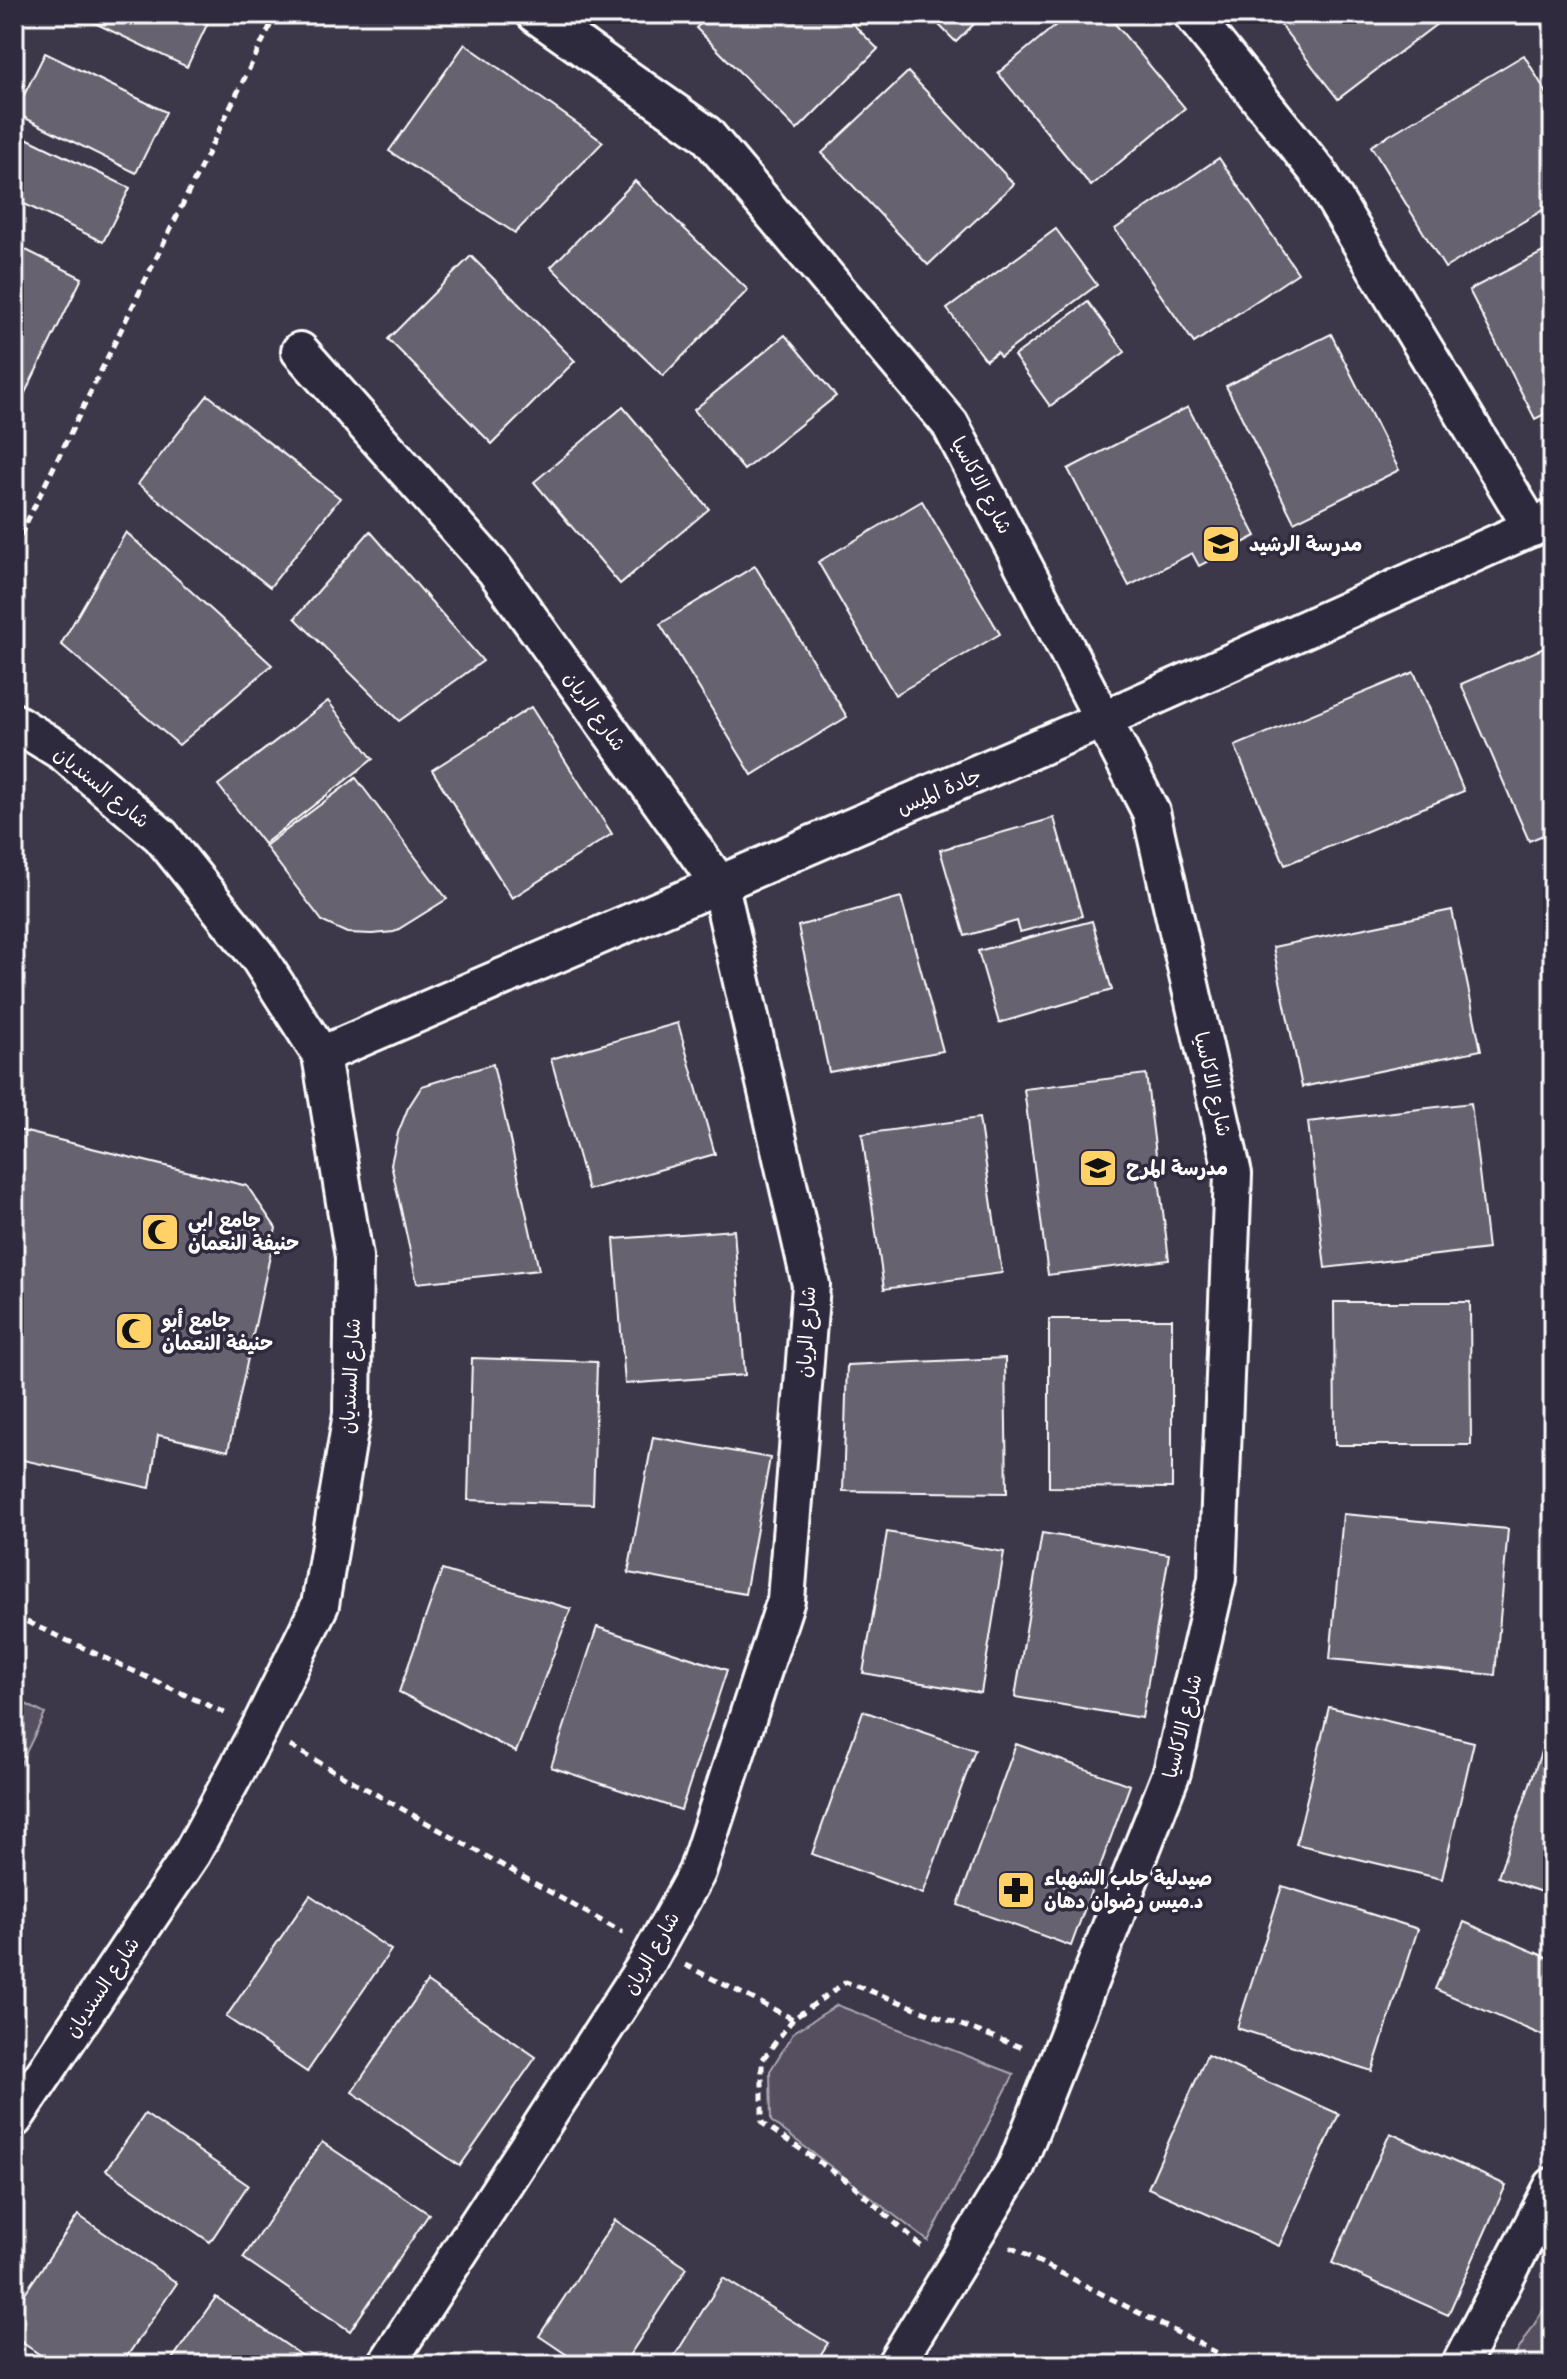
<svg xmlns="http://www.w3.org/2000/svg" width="1567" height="2379" font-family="'Balsamiq Sans','Playpen Sans Arabic',sans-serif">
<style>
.green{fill:#555060;stroke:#aaa8b0;stroke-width:2}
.building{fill:#666270;stroke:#fff;stroke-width:2}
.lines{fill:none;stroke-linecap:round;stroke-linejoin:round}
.street-casing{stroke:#fff;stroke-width:42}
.path{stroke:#fff;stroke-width:5;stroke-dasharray:8 6;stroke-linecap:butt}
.street{stroke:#2f2a3d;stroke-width:36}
.labels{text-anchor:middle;stroke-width:7;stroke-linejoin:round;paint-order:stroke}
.street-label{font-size:20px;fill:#fff;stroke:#2f2a3d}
.poi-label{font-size:20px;font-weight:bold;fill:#fff;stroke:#2f2a3d;text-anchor:start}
</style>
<rect width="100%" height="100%" fill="#3c3749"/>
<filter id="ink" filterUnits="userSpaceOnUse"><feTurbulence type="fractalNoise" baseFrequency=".0125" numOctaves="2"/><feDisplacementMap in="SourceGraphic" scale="16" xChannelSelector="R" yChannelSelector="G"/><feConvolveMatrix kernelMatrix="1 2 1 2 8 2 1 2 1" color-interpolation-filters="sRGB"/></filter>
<g filter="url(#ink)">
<!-- green -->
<g class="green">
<path d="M14 1698 45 1714 14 1777Z"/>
<path d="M837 2005 1014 2074 928 2241 771 2121 770 2071 794 2032Z"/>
<path d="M1553 2294V2365H1509Z"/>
</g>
<!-- building -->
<g class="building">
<path d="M76 14H212L187 67Z"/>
<path d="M710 14H843L878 49 797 130 696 28Z"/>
<path d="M928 14H984L956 42Z"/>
<path d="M1069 14H1107L1185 108 1091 186 998 73Z"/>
<path d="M1272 14H1450L1338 99Z"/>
<path d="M465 44 603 142 515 233 389 151Z"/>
<path d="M45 53 166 112 136 173 15 113Z"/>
<path d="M1524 55 1553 104V204L1445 268 1371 146Z"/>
<path d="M908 72 1014 184 928 265 822 153Z"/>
<path d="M20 135 130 188 103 242 14 199V147Z"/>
<path d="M1219 158 1298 273 1194 343 1115 229Z"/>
<path d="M635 181 748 290 663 376 551 267Z"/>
<path d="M1056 229 1097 285 1000 357 997 352 986 360 947 309Z"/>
<path d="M14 244 82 278 19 405 14 402Z"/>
<path d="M1553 247V410L1535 419 1469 290Z"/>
<path d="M471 256 575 361 492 444 388 339Z"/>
<path d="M1088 302 1125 352 1050 406 1014 356Z"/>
<path d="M1331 334 1399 470 1294 522 1226 386Z"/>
<path d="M785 335 836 396 744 470 694 410Z"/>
<path d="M208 395 340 498 270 587 138 484Z"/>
<path d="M623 407 709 509 620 584 534 482Z"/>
<path d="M1188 407 1256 536 1199 566 1192 553 1129 586 1068 469Z"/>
<path d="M922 501 1000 634 895 695 818 562Z"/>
<path d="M370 531 483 661 399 721 295 618Z"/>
<path d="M126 532 272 665 179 745 61 644Z"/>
<path d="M755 566 847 717 752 775 660 624Z"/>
<path d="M1553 644V831L1529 841 1461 684Z"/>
<path d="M1414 672 1464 791 1285 865 1235 746Z"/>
<path d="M328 701 373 759 264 844 218 785Z"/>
<path d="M531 707 612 834 512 898 432 770Z"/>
<path d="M356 778 447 899 394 932 372 934 347 933 323 922 265 846Z"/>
<path d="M1054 818 1082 916 1020 932 1017 921 965 936 940 850Z"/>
<path d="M901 897 943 1051 829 1072 798 926Z"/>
<path d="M1452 910 1481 1050 1302 1087 1273 947Z"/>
<path d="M1092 921 1112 990 999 1023 978 951Z"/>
<path d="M678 1023 715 1154 588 1190 551 1059Z"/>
<path d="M493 1064 539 1270 417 1283 391 1164 398 1133 408 1108 422 1086Z"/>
<path d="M1146 1074 1169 1260 1048 1275 1024 1089Z"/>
<path d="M1471 1103 1488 1249 1325 1268 1308 1122Z"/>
<path d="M979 1118 1002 1273 884 1289 862 1134Z"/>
<path d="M14 1129 247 1186 276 1228 228 1451 158 1435 150 1488 14 1458Z"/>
<path d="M734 1230 745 1375 625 1384 614 1239Z"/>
<path d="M1334 1302H1470L1471 1445H1335Z"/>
<path d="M1049 1319H1172V1488L1049 1487Z"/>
<path d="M472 1358 597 1362 593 1504 468 1500Z"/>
<path d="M1005 1358 1007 1493 843 1491 847 1365Z"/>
<path d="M1553 1435V1480L1545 1478Z"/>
<path d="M653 1437 770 1458 745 1594 628 1573Z"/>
<path d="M1343 1514 1508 1529 1495 1675 1330 1659Z"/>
<path d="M887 1532 1004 1552 981 1693 863 1673Z"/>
<path d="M1042 1533 1169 1554 1142 1718 1015 1697Z"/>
<path d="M442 1570 571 1609 516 1752 399 1692Z"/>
<path d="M597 1627 727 1670 681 1810 551 1767Z"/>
<path d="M1329 1707 1474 1742 1442 1879 1296 1844Z"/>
<path d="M863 1711 975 1750 923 1894 812 1854Z"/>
<path d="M1016 1744 1130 1785 1071 1946 958 1905Z"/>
<path d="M1542 1749 1553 1753V1896L1498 1877Z"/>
<path d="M1282 1886 1418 1929 1372 2071 1237 2028Z"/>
<path d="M310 1895 391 1950 307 2072 226 2017Z"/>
<path d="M1464 1922 1553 1960V2040L1435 1989Z"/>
<path d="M427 1982 536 2057 460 2166 352 2092Z"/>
<path d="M1207 2055 1339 2114 1279 2246 1148 2188Z"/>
<path d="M145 2114 248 2185 210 2242 106 2170Z"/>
<path d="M1390 2133 1506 2185 1448 2315 1332 2263Z"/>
<path d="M322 2142 429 2214 350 2331 243 2258Z"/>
<path d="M78 2215 177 2283 121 2365H55L14 2337V2309Z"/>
<path d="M615 2220 687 2268 623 2365H582L539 2336Z"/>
<path d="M723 2278 828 2343 814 2365H669Z"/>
<path d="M216 2297 316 2365H168Z"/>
<path d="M1016 2354 1034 2365H1009Z"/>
</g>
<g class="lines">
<defs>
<g id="street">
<path d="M535 14 706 134 950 424 1151 812 1233 1174 1217 1579 1172 1772 1016 2167 895 2365"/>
<path d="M1192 14 1318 172 1532 528"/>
<path d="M300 351 495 570 720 885 811 1285 786 1600 697 1872 647 1963 386 2365"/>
<path d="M14 722 64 753 161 836 259 958 321 1055 354 1257 352 1414 320 1605 259 1729 192 1853 14 2119"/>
<path d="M321 1055 1104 719 1553 518"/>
<path d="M1460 2365 1553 2186"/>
</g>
</defs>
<!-- street casing -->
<use href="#street" class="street-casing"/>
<!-- path -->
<g class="path">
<path d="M14 548 276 14"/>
<path d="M14 1616 227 1714"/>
<path d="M290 1746 623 1933"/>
<path d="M685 1965 793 2019 846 1982 1023 2048"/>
<path d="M793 2019 762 2060V2123L853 2185 923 2248"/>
<path d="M1010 2247 1241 2365"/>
</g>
<!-- street -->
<use href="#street" class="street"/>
</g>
</g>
<!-- icons -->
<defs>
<symbol id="school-square" viewBox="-11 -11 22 22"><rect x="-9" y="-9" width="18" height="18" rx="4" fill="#ffd166" stroke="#2f2a3d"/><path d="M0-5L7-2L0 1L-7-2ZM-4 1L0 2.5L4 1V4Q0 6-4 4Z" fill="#111"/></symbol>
<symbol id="mosque-square" viewBox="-11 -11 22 22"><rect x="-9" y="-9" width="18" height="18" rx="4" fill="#ffd166" stroke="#2f2a3d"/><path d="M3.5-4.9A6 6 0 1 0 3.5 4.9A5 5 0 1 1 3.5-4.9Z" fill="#111"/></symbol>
<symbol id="pharmacy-square" viewBox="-11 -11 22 22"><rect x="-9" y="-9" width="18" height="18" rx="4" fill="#ffd166" stroke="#2f2a3d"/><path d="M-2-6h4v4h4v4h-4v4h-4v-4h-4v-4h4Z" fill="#111"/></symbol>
</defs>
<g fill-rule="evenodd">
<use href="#school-square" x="1199" y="522" width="44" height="44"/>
<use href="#school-square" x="1076" y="1146" width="44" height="44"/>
<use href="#mosque-square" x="138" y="1210" width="44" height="44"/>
<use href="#mosque-square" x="112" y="1309" width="44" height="44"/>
<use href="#pharmacy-square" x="994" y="1868" width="44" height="44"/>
</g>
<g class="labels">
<!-- street labels -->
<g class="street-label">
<text transform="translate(982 485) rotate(62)" y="7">شارع الاكاسيا</text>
<text transform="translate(595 711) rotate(55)" y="7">شارع الريان</text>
<text transform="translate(102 787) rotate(39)" y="7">شارع السنديان</text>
<text transform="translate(939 791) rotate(-23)" y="7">جادة الميس</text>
<text transform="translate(1213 1084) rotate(77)" y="7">شارع الاكاسيا</text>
<text transform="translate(806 1332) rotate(-87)" y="7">شارع الريان</text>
<text transform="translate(350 1376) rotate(-87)" y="7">شارع السنديان</text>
<text transform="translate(1182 1726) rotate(-76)" y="7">شارع الاكاسيا</text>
<text transform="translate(651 1953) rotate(-60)" y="7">شارع الريان</text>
<text transform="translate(102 1987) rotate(-56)" y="7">شارع السنديان</text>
</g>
<!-- poi labels -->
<g class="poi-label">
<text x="1249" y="551">مدرسة الرشيد</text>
<text x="1126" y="1175">مدرسة المرح</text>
<text x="188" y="1227">جامع ابي<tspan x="188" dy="23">حنيفة النعمان</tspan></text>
<text x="162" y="1327">جامع أبو<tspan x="162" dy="23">حنيفة النعمان</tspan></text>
<text x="1044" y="1885">صيدلية حلب الشهباء<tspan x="1044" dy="23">د.ميس رضوان دهان</tspan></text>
</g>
</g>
<!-- margin -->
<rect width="1567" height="2379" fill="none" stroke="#2f2a3d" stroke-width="48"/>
<rect x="24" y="24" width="1519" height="2331" fill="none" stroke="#fff" stroke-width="3" filter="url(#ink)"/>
</svg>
